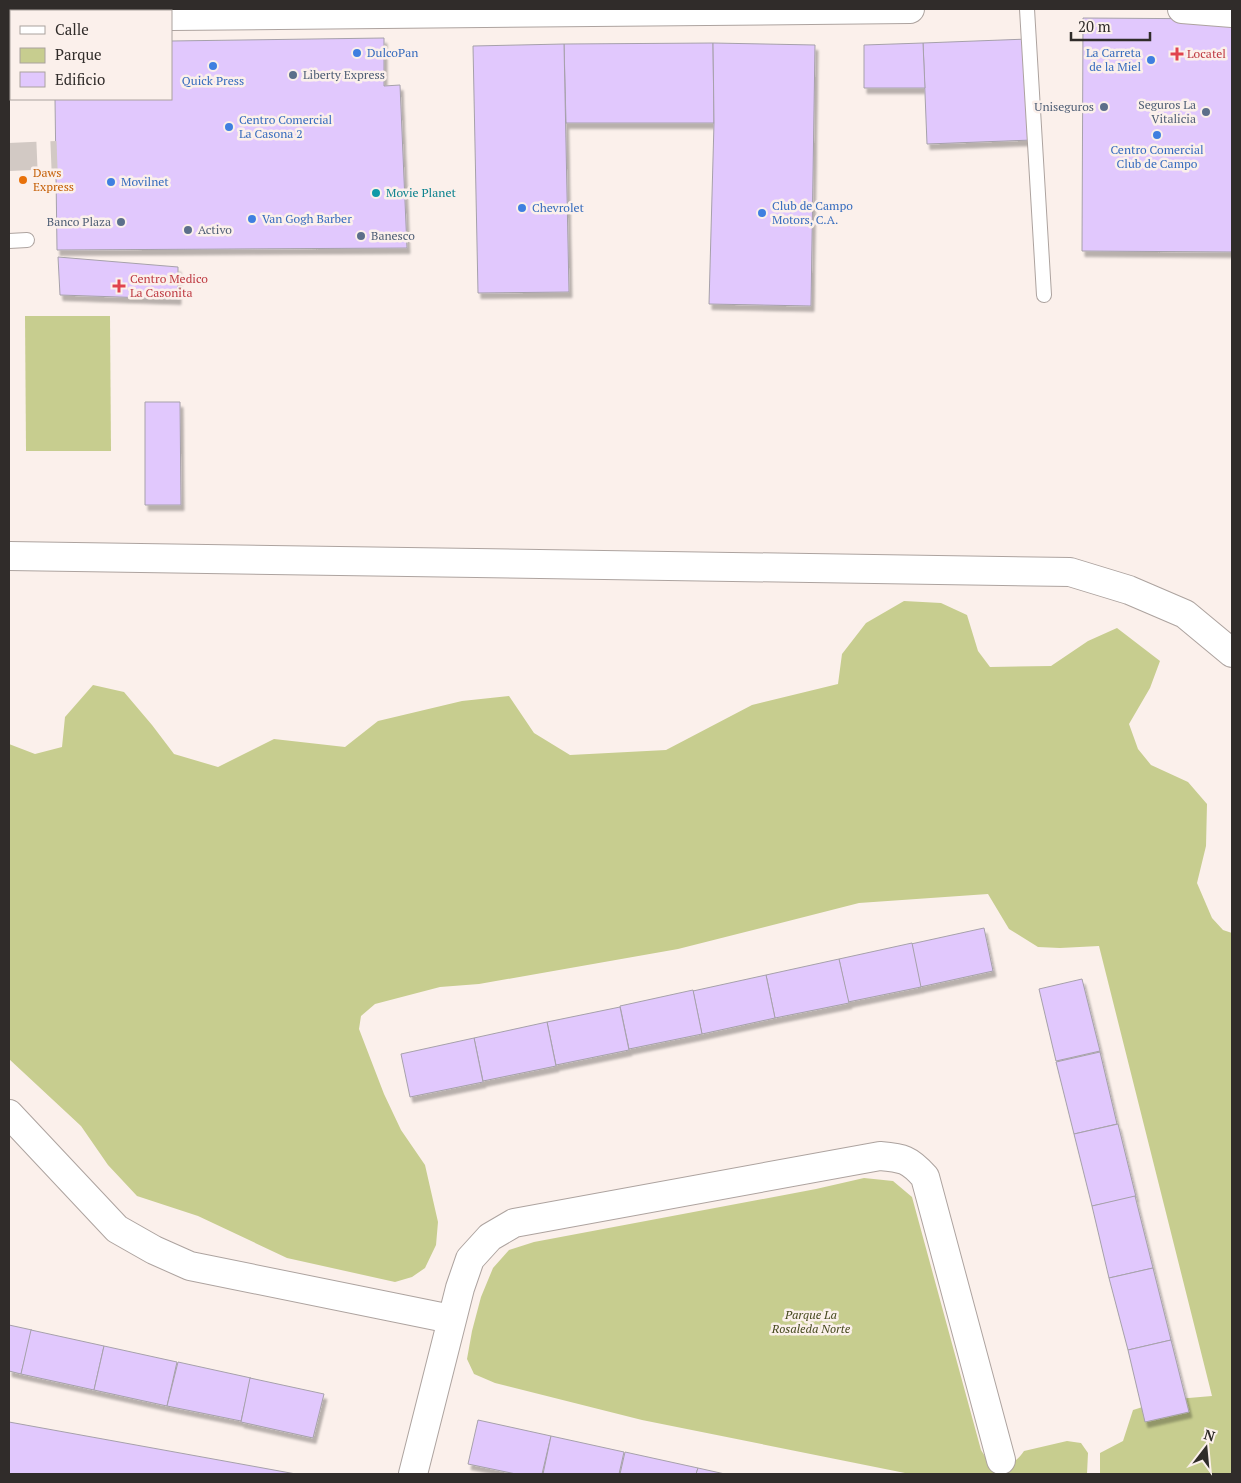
<svg xmlns="http://www.w3.org/2000/svg" width="1241" height="1483" font-family="'PT Serif',serif">
<style>
.green{fill:#c7cd8f}
.building{fill:#e1c8fd;stroke:#a6a1aa;filter:url(#shadow)}
.lines{fill:none;stroke-linecap:round;stroke-linejoin:round}
.street-tunnel{stroke:#d2c9c4;stroke-width:28;stroke-dasharray:28 14;stroke-linecap:butt}
.lane-casing{stroke:#ada39f;stroke-width:16}
.street-casing{stroke:#ada39f;stroke-width:30}
.lane{stroke:#fff;stroke-width:14}
.street{stroke:#fff;stroke-width:28}
.shop-dot{fill:#3f7fe0;stroke:#fbf0eb;stroke-width:2}
.health-dot{fill:#e0444e;stroke:#fbf0eb;stroke-width:2}
.service-dot{fill:#5c6f8a;stroke:#fbf0eb;stroke-width:2}
.food-dot{fill:#e8710a;stroke:#fbf0eb;stroke-width:2}
.culture-dot{fill:#0f9aa8;stroke:#fbf0eb;stroke-width:2}
.labels{text-anchor:middle;stroke-width:5;stroke-linejoin:round;paint-order:stroke}
.shop-label{font-size:12px;fill:#366cbe;stroke:#fbf0eb;text-anchor:start}
.health-label{font-size:12px;fill:#be3a42;stroke:#fbf0eb;text-anchor:start}
.service-label{font-size:12px;fill:#4e5e75;stroke:#fbf0eb;text-anchor:start}
.food-label{font-size:12px;fill:#c56008;stroke:#fbf0eb;text-anchor:start}
.culture-label{font-size:12px;fill:#0d838f;stroke:#fbf0eb;text-anchor:start}
.park-label{font-size:12px;font-style:italic;fill:#45481d;stroke:#fbf0eb}
</style>
<defs>
<filter id="shadow"><feDropShadow dx="3" dy="5.5" stdDeviation="1" flood-color="#0004"/></filter>
</defs>
<rect width="100%" height="100%" fill="#fbf0eb"/>
<!-- green -->
<g class="green">
<path d="M25 316H110L111 451H26Z"/>
<path d="M904 601 941 603 967 615 978 651 990 667 1051 666 1088 641 1117 628 1160 661 1150 688 1129 724 1138 749 1151 765 1188 782 1207 804 1206 846 1197 883 1212 918 1223 930 1232 933V1474H1100V1453L1123 1441 1133 1410 1165 1400 1212 1396 1099 946 1060 948 1038 947 1009 929 988 894 859 903 678 949 479 984 440 987 375 1004 361 1016 359 1029 384 1094 401 1130 425 1165 438 1222 436 1245 425 1268 412 1277 395 1282 287 1258 198 1216 137 1196 108 1165 81 1126 9 1059V744L35 754 62 747 65 717 93 685 124 692 152 725 174 754 218 767 274 739 345 747 378 721 462 701 509 696 534 733 570 755 666 750 752 705 838 684 842 654 866 623Z"/>
<path d="M864 1178 893 1181 912 1197 981 1450 986 1458 995 1465C1009 1465 1016 1463 1024 1451L1067 1441 1081 1443 1088 1453 1087 1474H910L642 1420 495 1383 474 1374 467 1359 472 1331 481 1297 493 1268 509 1250 534 1242 816 1189Z"/>
</g>
<!-- building -->
<g class="building">
<path d="M1083 18 1232 19V252L1082 251Z"/>
<path d="M384 38V86L400 85 407 248 57 250 55 99H171V41Z"/>
<path d="M1028 39 1032 140 927 144 923 43Z"/>
<path d="M713 43 714 123H566L564 44Z"/>
<path d="M713 43 815 45 811 306 709 304 714 123Z"/>
<path d="M923 43 925 88H864V45Z"/>
<path d="M564 44 569 292 478 293 473 46Z"/>
<path d="M58 257 178 267V299L60 295Z"/>
<path d="M145 402H180L181 505H145Z"/>
<path d="M984 928 993 971 920 987 911 944Z"/>
<path d="M912 943 921 987 848 1002 839 959Z"/>
<path d="M839 959 849 1003 775 1018 766 975Z"/>
<path d="M766 975 775 1018 702 1034 693 991Z"/>
<path d="M1082 979 1100 1051 1056 1061 1039 989Z"/>
<path d="M693 990 702 1034 629 1049 620 1006Z"/>
<path d="M620 1007 629 1050 556 1065 547 1022Z"/>
<path d="M547 1022 556 1066 483 1081 474 1038Z"/>
<path d="M474 1038 483 1082 410 1097 401 1054Z"/>
<path d="M1100 1052 1117 1124 1074 1134 1056 1062Z"/>
<path d="M1118 1124 1136 1197 1092 1206 1074 1134Z"/>
<path d="M1135 1196 1153 1268 1109 1278 1092 1206Z"/>
<path d="M1153 1268 1171 1340 1128 1350 1109 1278Z"/>
<path d="M9 1325 32 1330 21 1374 9 1371Z"/>
<path d="M31 1330 104 1346 94 1390 21 1374Z"/>
<path d="M1171 1340 1189 1412 1145 1422 1128 1350Z"/>
<path d="M104 1346 177 1362 167 1406 94 1390Z"/>
<path d="M178 1362 251 1378 241 1421 167 1406Z"/>
<path d="M250 1378 324 1394 313 1438 241 1422Z"/>
<path d="M478 1420 551 1436 542 1474H516L468 1464Z"/>
<path d="M9 1422 296 1474H9Z"/>
<path d="M551 1436 624 1452 619 1474H543Z"/>
<path d="M625 1452 698 1468 696 1474H620Z"/>
<path d="M698 1468 725 1474H696Z"/>
</g>
<g class="lines">
<!-- street-tunnel -->
<path class="street-tunnel" d="M9 157 57 155"/>
<defs>
<g id="lane">
<path d="M1027 9 1044 295"/>
<path d="M9 241 27 240"/>
</g>
<g id="street">
<path d="M1182 9 1232 13"/>
<path d="M23 11 25 9"/>
<path d="M171 16 910 9"/>
<path d="M9 34 11 30"/>
<path d="M9 556 1070 572 1129 590 1185 614 1232 653"/>
<path d="M9 1114 117 1229 154 1250 190 1266 451 1319"/>
<path d="M413 1474 460 1288 470 1259 490 1237 514 1223 880 1156C903 1158 909 1159 925 1177L1001 1460"/>
</g>
</defs>
<!-- lane casing -->
<use href="#lane" class="lane-casing"/>
<!-- street casing -->
<use href="#street" class="street-casing"/>
<!-- lane -->
<use href="#lane" class="lane"/>
<!-- street -->
<use href="#street" class="street"/>
</g>
<!-- markers -->
<g class="shop-dot">
<circle cx="357" cy="53" r="5"/>
<circle cx="1151" cy="60" r="5"/>
<circle cx="213" cy="66" r="5"/>
<circle cx="229" cy="127" r="5"/>
<circle cx="1157" cy="135" r="5"/>
<circle cx="111" cy="182" r="5"/>
<circle cx="522" cy="208" r="5"/>
<circle cx="762" cy="213" r="5"/>
<circle cx="252" cy="219" r="5"/>
</g>
<g class="health-dot">
<path d="M1174.5 46.5h5v5h5v5h-5v5h-5v-5h-5v-5h5z"/>
<path d="M116.5 278.5h5v5h5v5h-5v5h-5v-5h-5v-5h5z"/>
</g>
<g class="service-dot">
<circle cx="293" cy="75" r="5"/>
<circle cx="1104" cy="107" r="5"/>
<circle cx="1206" cy="112" r="5"/>
<circle cx="121" cy="222" r="5"/>
<circle cx="188" cy="230" r="5"/>
<circle cx="361" cy="236" r="5"/>
</g>
<circle class="food-dot" cx="23" cy="180" r="5"/>
<circle class="culture-dot" cx="376" cy="193" r="5"/>
<g class="labels">
<!-- shop labels -->
<g class="shop-label">
<text x="367" y="57">DulcoPan</text>
<text x="1141" y="57" text-anchor="end">La Carreta<tspan x="1141" dy="14">de la Miel</tspan></text>
<text x="213" y="85" text-anchor="middle">Quick Press</text>
<text x="239" y="124">Centro Comercial<tspan x="239" dy="14">La Casona 2</tspan></text>
<text x="1157" y="154" text-anchor="middle">Centro Comercial<tspan x="1157" dy="14">Club de Campo</tspan></text>
<text x="121" y="186">Movilnet</text>
<text x="772" y="210">Club de Campo<tspan x="772" dy="14">Motors, C.A.</tspan></text>
<text x="532" y="212">Chevrolet</text>
<text x="262" y="223">Van Gogh Barber</text>
</g>
<!-- health labels -->
<g class="health-label">
<text x="1187" y="58">Locatel</text>
<text x="130" y="283">Centro Medico<tspan x="130" dy="14">La Casonita</tspan></text>
</g>
<!-- service labels -->
<g class="service-label">
<text x="303" y="79">Liberty Express</text>
<text x="1196" y="109" text-anchor="end">Seguros La<tspan x="1196" dy="14">Vitalicia</tspan></text>
<text x="1094" y="111" text-anchor="end">Uniseguros</text>
<text x="111" y="226" text-anchor="end">Banco Plaza</text>
<text x="198" y="234">Activo</text>
<text x="371" y="240">Banesco</text>
</g>
<!-- food labels -->
<g class="food-label">
<text x="33" y="177">Daws<tspan x="33" dy="14">Express</tspan></text>
</g>
<!-- culture labels -->
<g class="culture-label">
<text x="386" y="197">Movie Planet</text>
</g>
<!-- park labels -->
<g class="park-label">
<text x="811" y="1319">Parque La<tspan x="811" dy="14">Rosaleda Norte</tspan></text>
</g>
</g>
<!-- border -->
<rect width="1241" height="1483" fill="none" stroke="#302c2a" stroke-width="20"/>
<!-- legend -->
<rect x="10" y="10" width="162" height="90" fill="#fbf0eb" stroke="#aaa29e"/>
<rect x="20" y="26" width="25" height="8" fill="#ffffff" stroke="#aaa29e"/>
<text x="55" y="35" font-size="15" fill="#302c2a">Calle</text>
<rect x="20" y="48" width="25" height="15" fill="#c7cd8f" stroke="#aaa29e"/>
<text x="55" y="60" font-size="15" fill="#302c2a">Parque</text>
<rect x="20" y="72" width="25" height="15" fill="#e1c8fd" stroke="#aaa29e"/>
<text x="55" y="85" font-size="15" fill="#302c2a">Edificio</text>
<!-- north arrow -->
<g transform="translate(1206 1448) rotate(16)" stroke="#fbf0eb" stroke-width="4" paint-order="stroke">
<path d="M0-4L9 19L0 12L-9 19Z" fill="#302c2a"/>
<text y="-8" font-size="14" font-weight="bold" text-anchor="middle" fill="#302c2a">N</text>
</g>
<!-- scale -->
<path d="M1071 32v8h79v-8" fill="none" stroke="#302c2a" stroke-width="2.5"/>
<text x="1078" y="32" font-size="15" fill="#302c2a" stroke="#fbf0eb" stroke-width="4" paint-order="stroke">20 m</text>
</svg>
